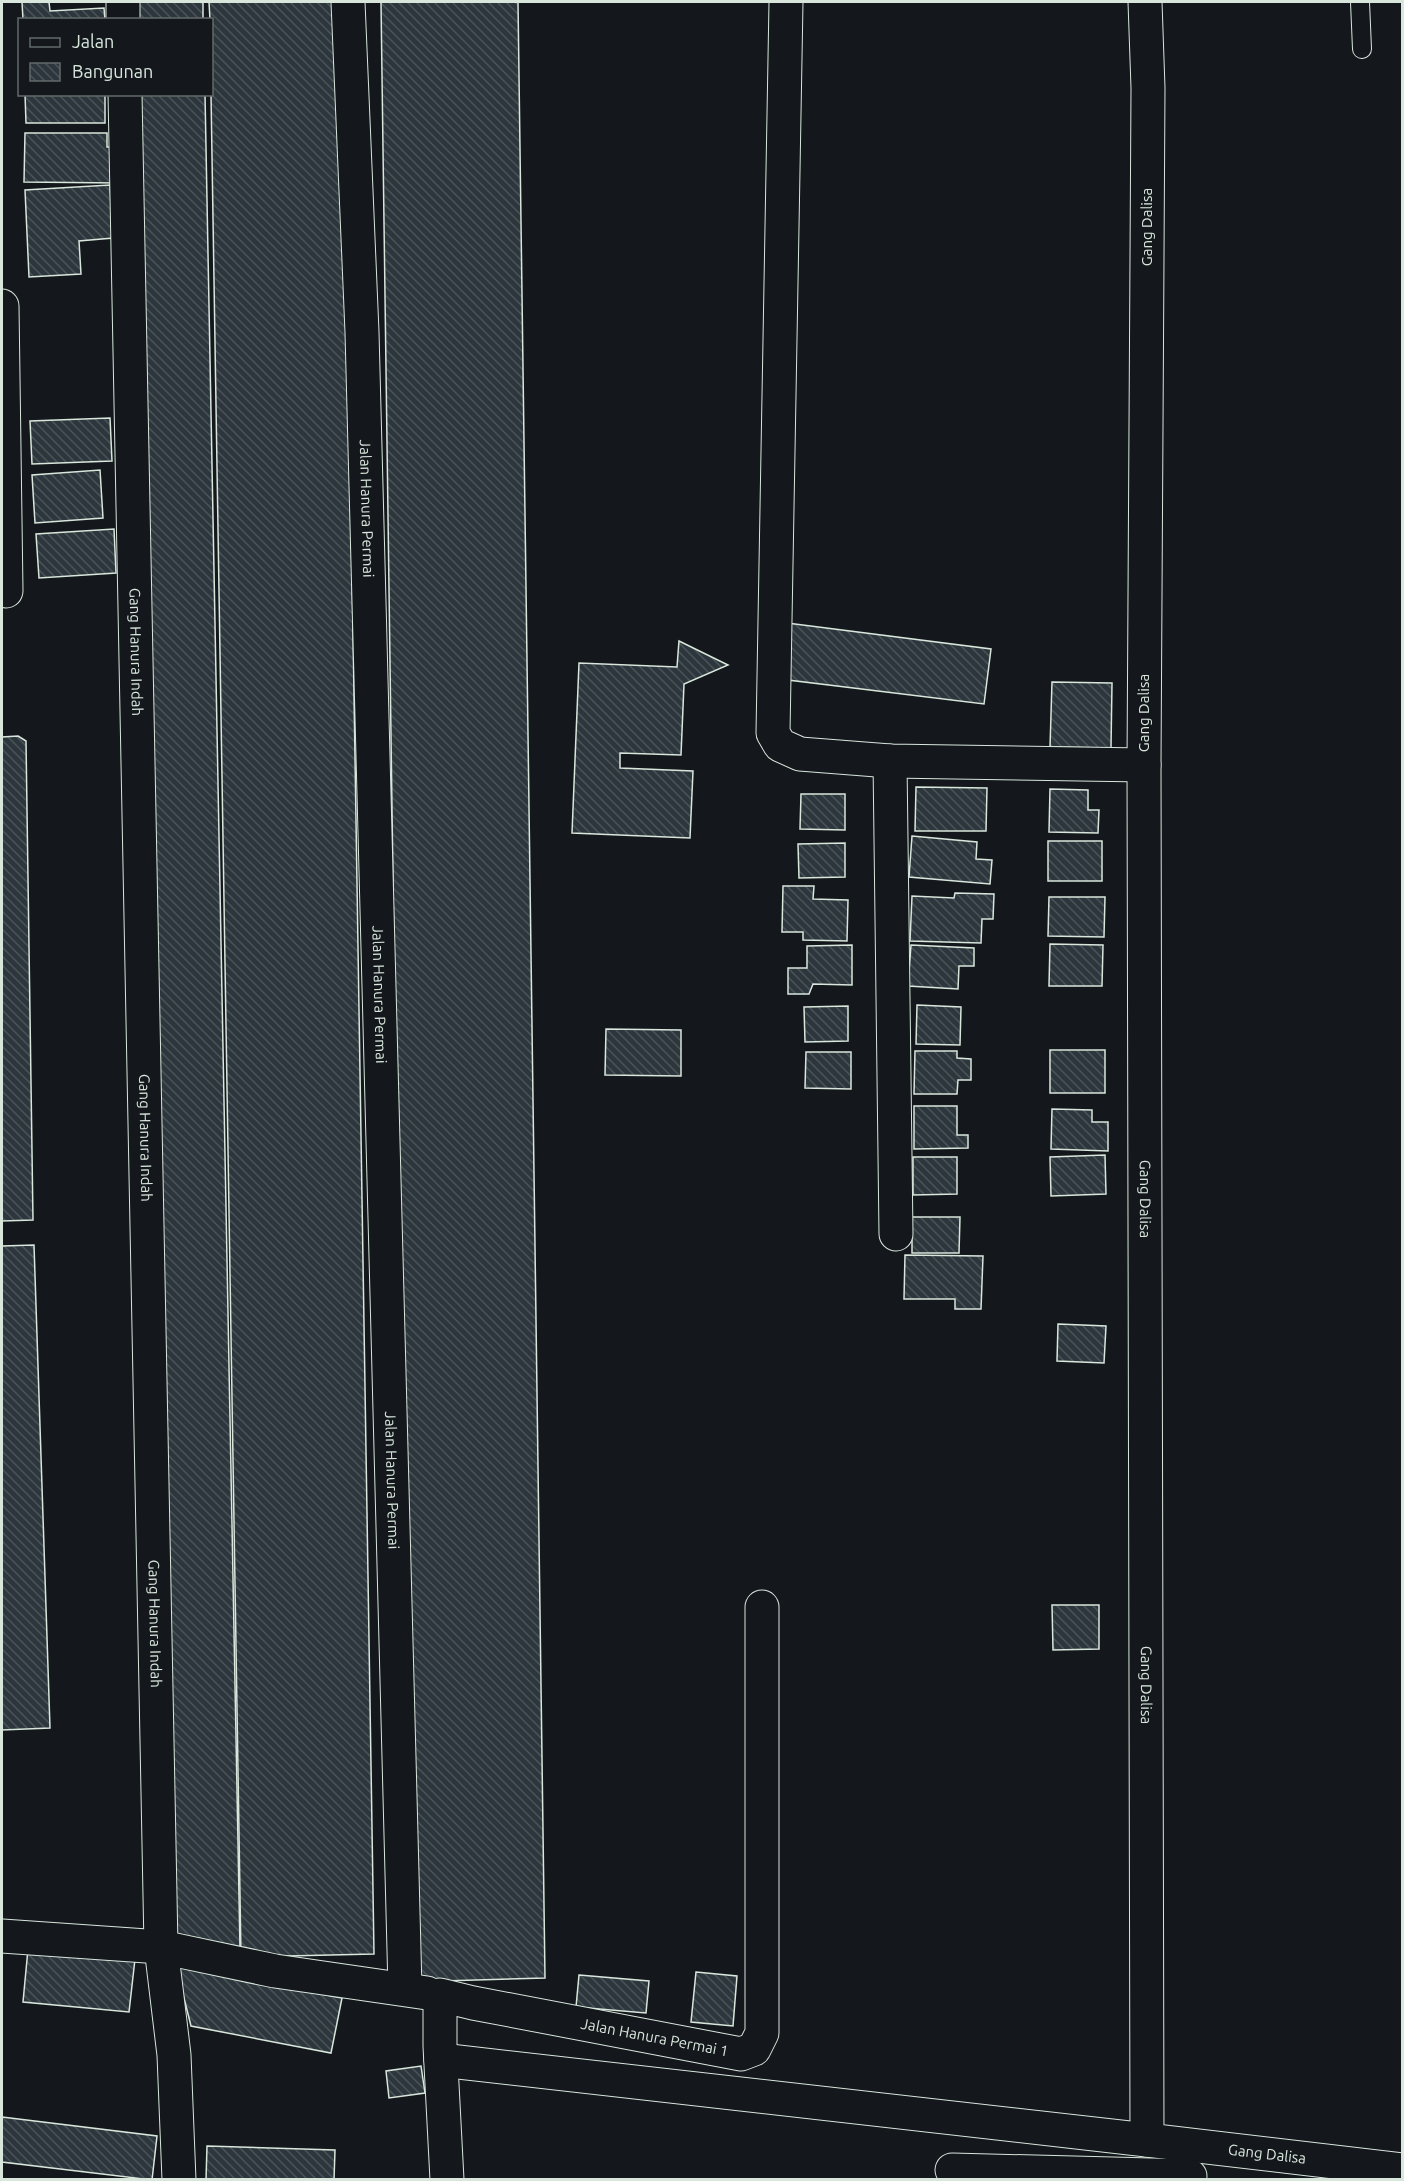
<svg xmlns="http://www.w3.org/2000/svg" width="1404" height="2181" font-family="Ubuntu,sans-serif">
<style>
.building{fill:url(#building-back-hatch);stroke:#d8e6dc;stroke-width:1.5}
.lines{fill:none;stroke-linecap:round;stroke-linejoin:round}
.service-casing{stroke:#d8e6dc;stroke-width:20}
.minor-casing{stroke:#d8e6dc;stroke-width:35}
.service{stroke:#14181c;stroke-width:18}
.minor{stroke:#14181c;stroke-width:33}
.labels{text-anchor:middle;stroke-width:4.5;stroke-linejoin:round;paint-order:stroke}
.street-label{font-size:15px;fill:#d8e6dc;stroke:#14181c}
</style>
<defs>
<pattern id="building-back-hatch" width="6" height="6" patternUnits="userSpaceOnUse" patternTransform="scale(1.5)"><rect width="6" height="6" fill="#2c363c"/><path d="M-1 5l2 2M0 0l6 6M5-1l2 2" fill="none" stroke="#4a5358"/></pattern>
</defs>
<rect width="100%" height="100%" fill="#14181c"/>
<!-- building -->
<g class="building">
<path d="M22 2H49L50 11 104 8 105 20H23Z"/>
<rect x="139" y="2" width="64" height="18"/>
<path d="M209 2H343L374 1954 241 1957 211 94 212 20H210Z"/>
<path d="M381 2H518L545 1978 408 1982Z"/>
<path d="M25 94H105V123H26Z"/>
<path d="M141 94H205L240 1949 175 1933Z"/>
<path d="M25 133H107V147H118L117 183 24 182Z"/>
<path d="M110 185 113 238 79 241 81 274 29 277 25 190Z"/>
<path d="M110 418 112 461 32 464 30 421Z"/>
<path d="M100 470 103 518 35 523 32 475Z"/>
<path d="M114 529 116 573 39 578 36 534Z"/>
<path d="M787 623 991 649 984 704 780 679Z"/>
<path d="M679 641 728 665 684 684 681 755 620 753V768L693 771 690 838 572 833 579 663 677 667Z"/>
<path d="M1052 682 1112 683 1111 748 1050 747Z"/>
<path d="M18 736 26 741 33 1220 2 1221V737Z"/>
<path d="M916 787 987 788 986 831H915Z"/>
<path d="M1050 789 1088 790V810H1099L1098 833 1049 832Z"/>
<path d="M801 794H845V830L800 829Z"/>
<path d="M912 836 977 842 976 859 992 860 990 884 909 877Z"/>
<rect x="1048" y="841" width="54" height="40"/>
<path d="M845 843V877L799 878 798 844Z"/>
<path d="M783 886H814L813 899 848 900 847 941 803 940V932H782Z"/>
<path d="M955 893 994 894 993 919H982L981 943 910 941 912 896 954 898Z"/>
<path d="M1049 897H1105L1104 937 1048 936Z"/>
<path d="M1050 944 1103 945 1102 986H1049Z"/>
<path d="M852 945V985L813 984 809 994H788V968H807V946Z"/>
<path d="M911 945 974 948V966H959L958 989 908 986Z"/>
<path d="M917 1005 961 1007 960 1045 916 1044Z"/>
<path d="M848 1006V1041L805 1042 804 1007Z"/>
<path d="M606 1029 681 1030V1076L605 1075Z"/>
<rect x="1050" y="1050" width="55" height="43"/>
<path d="M915 1051H957V1058L971 1059V1080H958L957 1094H914Z"/>
<path d="M806 1052H851V1089L805 1088Z"/>
<path d="M914 1106H957V1135H968V1148L914 1149Z"/>
<path d="M1052 1109 1092 1110V1122H1108V1151L1051 1149Z"/>
<path d="M1105 1155 1106 1194 1051 1196 1050 1157Z"/>
<path d="M913 1157H957V1194L913 1195Z"/>
<path d="M912 1217H960L959 1253H912Z"/>
<path d="M34 1245 50 1728 2 1730V1246Z"/>
<path d="M905 1255 983 1256 981 1309H955V1299H904Z"/>
<path d="M1058 1324 1106 1326 1104 1363 1057 1361Z"/>
<path d="M1052 1605H1099V1649L1053 1650Z"/>
<path d="M28 1949 135 1959 129 2012 23 2002Z"/>
<path d="M176 1966 342 1998 331 2053 191 2026Z"/>
<path d="M696 1972 737 1976 733 2026 691 2022Z"/>
<path d="M579 1975 649 1981 646 2013 576 2007Z"/>
<path d="M421 2066 425 2093 389 2098 386 2071Z"/>
<path d="M2 2117 157 2136 152 2180 2 2162Z"/>
<path d="M207 2146 335 2150 334 2180H206Z"/>
</g>
<g class="lines">
<defs>
<path id="service" d="M1360 2 1362 49"/>
<g id="minor">
<path d="M123 2V20"/>
<path id="s1" d="M348 2 362 332 405 1989"/>
<path d="M786 2 773 733 780 745 800 754 890 761 1144 765"/>
<path id="s2" d="M1145 2 1148 88 1144 765 1147 2140 1402 2170"/>
<path id="s3" d="M125 94 161 1947 174 2055 179 2180"/>
<path d="M2 306 6 591"/>
<path d="M890 761 896 1234"/>
<path d="M2 1936 161 1947 275 1971 427 1993"/>
<path d="M441 2060 1147 2140"/>
<path d="M952 2170 1190 2176"/>
<path id="s4" d="M447 2180 440 2046V1995L473 2003 741 2054 754 2049 762 2033V1607"/>
</g>
</defs>
<!-- service casing -->
<use href="#service" class="service-casing"/>
<!-- minor casing -->
<use href="#minor" class="minor-casing"/>
<!-- service -->
<use href="#service" class="service"/>
<!-- minor -->
<use href="#minor" class="minor"/>
</g>
<g class="labels">
<!-- street labels -->
<g class="street-label">
<text transform="translate(1147 227) rotate(-90)" y="5">Gang Dalisa</text>
<text dy="5" stroke="none"><textPath href="#s1" startOffset="507">Jalan Hanura Permai</textPath></text>
<text dy="5" stroke="none"><textPath href="#s3" startOffset="558">Gang Hanura Indah</textPath></text>
<text transform="translate(1144 713) rotate(-90)" y="5">Gang Dalisa</text>
<text dy="5" stroke="none"><textPath href="#s1" startOffset="993">Jalan Hanura Permai</textPath></text>
<text dy="5" stroke="none"><textPath href="#s3" startOffset="1044">Gang Hanura Indah</textPath></text>
<text dy="5" stroke="none"><textPath href="#s2" startOffset="1197">Gang Dalisa</textPath></text>
<text dy="5" stroke="none"><textPath href="#s1" startOffset="1479">Jalan Hanura Permai</textPath></text>
<text dy="5" stroke="none"><textPath href="#s3" startOffset="1530">Gang Hanura Indah</textPath></text>
<text dy="5" stroke="none"><textPath href="#s2" startOffset="1683">Gang Dalisa</textPath></text>
<text dy="5" stroke="none"><textPath href="#s4" startOffset="404">Jalan Hanura Permai 1</textPath></text>
<text dy="5" stroke="none"><textPath href="#s2" startOffset="2259">Gang Dalisa</textPath></text>
</g>
</g>
<!-- border -->
<rect width="1404" height="2181" fill="none" stroke="#d8e6dc" stroke-width="6"/>
<!-- legend -->
<rect x="18" y="18" width="195" height="78" fill="#14181c" stroke="#626a69" stroke-width="1.5"/>
<rect x="30" y="38" width="30" height="9" fill="#14181c" stroke="#626a69" stroke-width="1.5"/>
<text x="72" y="48" font-size="18" fill="#d8e6dc">Jalan</text>
<rect x="30" y="63" width="30" height="18" fill="url(#building-back-hatch)" stroke="#626a69" stroke-width="1.5"/>
<text x="72" y="78" font-size="18" fill="#d8e6dc">Bangunan</text>
</svg>
